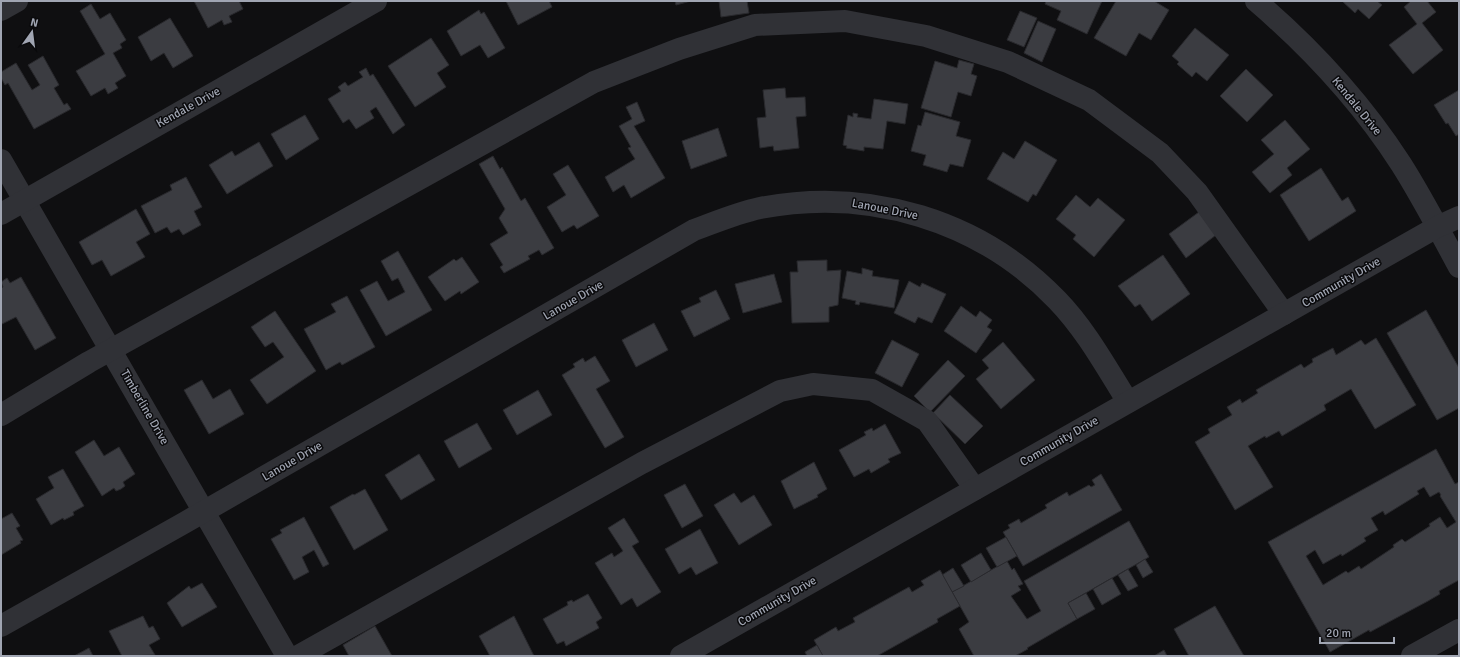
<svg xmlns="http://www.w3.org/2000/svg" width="1460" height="657" font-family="Signika,sans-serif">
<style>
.building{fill:#3b3c41;stroke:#29292d;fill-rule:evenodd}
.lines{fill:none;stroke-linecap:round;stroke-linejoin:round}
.minor{stroke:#303136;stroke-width:22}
.labels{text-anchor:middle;stroke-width:3;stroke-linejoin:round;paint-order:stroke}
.street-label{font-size:12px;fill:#a0a5b2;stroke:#0a0a0c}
</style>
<rect width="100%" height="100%" fill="#0f0f11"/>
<!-- building -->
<g class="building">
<path d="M194 1H239L243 9 229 16 232 22 224 25 222 20 208 28Z"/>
<path d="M506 1H549L552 7 518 25Z"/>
<path d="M675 1H691L676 5Z"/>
<path d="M719 1H747L749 13 721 17Z"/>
<path d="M1046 1H1102L1087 34 1057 20 1061 11 1045 4Z"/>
<path d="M1116 1H1154L1169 10 1151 40 1139 33 1126 56 1094 38Z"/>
<path d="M1342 1H1377L1382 5 1369 19 1358 9 1355 13Z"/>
<path d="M1411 1H1427L1436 12 1422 23 1443 50 1413 74 1389 45 1417 24 1404 7Z"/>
<path d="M91 4 100 19 110 13 126 40 120 44 122 48 113 53 126 76 115 83 118 88 108 94 105 88 91 96 76 71 105 54 80 11Z"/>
<path d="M479 10 481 14 484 12 505 48 488 58 480 45 461 56 447 31Z"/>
<path d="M1020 11 1037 18 1024 47 1007 40Z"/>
<path d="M170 18 193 56 173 68 164 53 151 61 138 37Z"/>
<path d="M1038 21 1056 29 1042 62 1024 53Z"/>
<path d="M1195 28 1229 55 1207 81 1196 72 1192 77 1177 64 1179 62 1172 56Z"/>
<path d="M431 38 449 65 437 73 446 87 415 107 388 66Z"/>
<path d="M43 56 59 85 54 88 64 105 67 103 71 109 34 129 8 83 5 85 1 78V72L16 63 32 90 40 85 28 65Z"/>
<path d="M959 60 974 64 971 74 977 76 971 96 958 92 951 117 921 108 935 61 957 68Z"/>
<path d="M366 68 370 76 373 74 405 125 393 134 376 107 370 111 374 118 356 129 349 119 343 123 328 99 341 91 338 87 345 82 348 86 363 77 359 72Z"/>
<path d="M1246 69 1273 95 1247 122 1220 96Z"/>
<path d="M785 88 786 98 805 97 806 116 796 117 799 148 774 151 773 146 760 148 757 118 766 117 763 90Z"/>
<path d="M1459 90V134L1456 136 1448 123 1446 124 1434 105Z"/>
<path d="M874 99 908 104 905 124 887 121 883 149 864 147V151L846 148 847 146 843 145 848 115 853 117V113L858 114 857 117 871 119Z"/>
<path d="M637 102 645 121 634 126 665 178 631 198 624 185 613 192 605 177 635 159 628 148 631 147 619 126 632 119 626 107Z"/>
<path d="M925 112 960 122 956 136 971 140 963 167 950 164 947 172 923 165 926 155 911 151 918 125 921 126Z"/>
<path d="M305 115 319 139 286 160 271 134Z"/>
<path d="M1285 120 1310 149 1287 168 1292 175 1270 193 1252 172 1274 154 1261 140Z"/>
<path d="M718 128 727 156 691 169 682 141Z"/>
<path d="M1025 141 1057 160 1036 196 1033 194 1028 202 987 179 1003 152 1014 159Z"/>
<path d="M259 142 273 166 227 194 209 165 232 151 235 156Z"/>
<path d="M493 156 500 169 502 167 521 201 525 198 554 248 542 255 539 250 528 256 530 259 504 273 500 267 503 265 490 244 508 233 499 218 505 209 479 164Z"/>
<path d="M568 165 599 216 577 229 574 225 562 232 547 207 566 195 553 174Z"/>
<path d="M1321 168 1342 201 1348 197 1356 211 1309 241 1280 195Z"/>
<path d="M186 177 202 207 194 211 201 225 183 235 179 229 171 233 167 227 155 233 141 206 172 190 170 185Z"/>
<path d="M1076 195 1090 207 1098 198 1125 220 1094 257 1073 239 1076 235 1056 219Z"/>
<path d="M136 209 150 234 136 242 145 257 111 276 102 260 92 265 79 242Z"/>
<path d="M1199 212 1216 235 1186 258 1169 234Z"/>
<path d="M398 251 432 310 386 336 360 290 377 281 388 301 405 292 398 278 392 281 381 261Z"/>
<path d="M1163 255 1190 294 1152 321 1140 304 1135 307 1118 286Z"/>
<path d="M462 257 479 282 461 294 460 291 445 301 428 277 454 259 456 261Z"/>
<path d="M827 260V271L841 270 838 305 829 307V322L792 323 790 272H798L797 261Z"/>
<path d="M862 268 873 271 872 276 899 280 894 308 860 302 859 305 855 304 856 301 842 298 847 271 862 274Z"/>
<path d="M774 274 782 302 743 313 735 284Z"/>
<path d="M21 277 56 338 35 350 16 317 2 324 1 322V288L3 287 1 282 7 278 10 283Z"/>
<path d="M909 281 920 287 922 283 946 294 932 323 918 317 915 323 894 313Z"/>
<path d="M716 290 730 319 694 337 681 311 701 302 699 298Z"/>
<path d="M347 296 375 347 342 365 340 362 326 370 304 329 336 312 331 304Z"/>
<path d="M961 306 976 317 980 311 992 320 987 327 992 330 976 353 944 331Z"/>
<path d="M1426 310 1459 368V408L1437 420 1387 333Z"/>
<path d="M275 311 316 371 267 404 250 380 284 357 273 342 265 347 251 327Z"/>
<path d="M654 323 668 350 636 367 622 340Z"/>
<path d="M1376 338 1416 405 1375 429 1351 389 1324 405 1326 410 1282 436 1279 431 1266 438 1265 436 1248 446 1273 487 1235 510 1195 442 1210 433 1208 429 1232 415 1227 407 1240 399 1242 403 1258 393 1256 390 1301 364 1304 368 1313 362 1312 359 1333 348 1336 355 1361 340 1365 345Z"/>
<path d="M892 340 919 354 902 387 875 373Z"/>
<path d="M1003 342 1035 380 1001 409 976 379 989 368 982 360Z"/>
<path d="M595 356 610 381 596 389 624 437 605 448 562 375 575 367 573 364 583 358 585 362Z"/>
<path d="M948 360 965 376 930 412 914 396Z"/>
<path d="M202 380 213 399 230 389 244 414 209 434 184 390Z"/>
<path d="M538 390 552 415 517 435 503 410Z"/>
<path d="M950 395 983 426 965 444 933 413Z"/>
<path d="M477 423 492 449 459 468 444 441Z"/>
<path d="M885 424 901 453 888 459 890 462 871 473 869 469 854 477 839 450 866 435 864 432 872 428 873 431Z"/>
<path d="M94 440 104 456 119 447 135 474 123 482 125 486 121 489 116 491 114 488 102 496 75 452Z"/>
<path d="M1436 449 1455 484 1459 482V580L1439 591 1440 594 1428 601 1370 632 1369 630 1330 652 1268 542ZM1424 487 1430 497 1439 492 1441 495 1440 496 1456 522 1447 528 1440 517 1429 524 1430 526 1405 542 1402 539 1393 545 1394 547 1361 569 1359 566 1348 573 1346 571 1323 585 1306 556 1315 550 1323 564 1341 554 1342 556 1366 541 1364 538 1378 530 1371 518 1383 511 1385 515 1419 494 1417 491Z"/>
<path d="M419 454 435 480 401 500 385 475Z"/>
<path d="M814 462 827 489 817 495 818 497 794 509 781 481Z"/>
<path d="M63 469 84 506 73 512 74 515 64 520 63 518 51 525 36 499 54 488 48 477Z"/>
<path d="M1101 474 1122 510 1023 566 1003 532 1010 528 1008 525 1019 519 1021 523 1047 508 1045 505 1067 492 1069 496 1089 485 1091 487 1095 485 1092 480Z"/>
<path d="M685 484 703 516 682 528 664 495Z"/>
<path d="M365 489 388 530 354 550 330 507 353 494 354 495Z"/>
<path d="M734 493 741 503 754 495 772 525 739 545 714 505Z"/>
<path d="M12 513 20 526 16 528 23 540 20 541 21 543 1 555V519Z"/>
<path d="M304 517 329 564 323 567 314 550 302 557 309 572 294 580 271 539 282 533 280 530Z"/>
<path d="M624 518 639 542 632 546 661 592 637 607 632 598 621 605 595 563 612 553 614 557 623 551 608 528Z"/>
<path d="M1129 521 1149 557 1068 603 1077 619 1027 648 1028 649 1015 656H974L959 629 969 622 952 592 1007 561 1012 570 1014 568 1023 584 1018 586 1021 590 1011 596 1027 619 1041 611 1024 581Z"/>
<path d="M700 529 718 563 696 575 691 567 679 574 665 549Z"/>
<path d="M1006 537 1017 556 997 567 986 548Z"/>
<path d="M981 553 991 570 971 582 961 565Z"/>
<path d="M1145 559 1153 572 1143 578 1136 565Z"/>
<path d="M953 568 964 586 952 592 942 575Z"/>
<path d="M1128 569 1138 586 1128 591 1118 575Z"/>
<path d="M940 570 960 606 937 619 938 622 877 656H823L814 640 836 627 838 631 855 622 853 618 909 587 912 592 924 585 921 581Z"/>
<path d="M1112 578 1121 594 1102 605 1093 589Z"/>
<path d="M202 583 217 607 182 627 167 603 189 586 191 589Z"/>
<path d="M1086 593 1095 609 1077 619 1068 603Z"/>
<path d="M588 594 602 618 596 622 599 628 566 646 564 641 557 644 543 619 568 605 567 602 572 600 573 602Z"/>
<path d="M1215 606 1244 656H1189L1174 629Z"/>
<path d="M143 616 149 628 153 626 160 639 149 645 155 655 122 656 109 631Z"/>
<path d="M514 616 534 656H490L479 636Z"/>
<path d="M375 626 392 656H349L343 645Z"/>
<path d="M817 645 823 656H807L805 652Z"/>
<path d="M89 648 93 656H74Z"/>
<path d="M1164 650 1167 656H1154Z"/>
</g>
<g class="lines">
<!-- minor -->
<g class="minor">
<path d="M1256 1C1312 49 1361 102 1401 164 1422 197 1440 232 1459 267"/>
<path d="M1 10 17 1"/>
<path d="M1 160 287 656"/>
<path d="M1 214 376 1"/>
<path d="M1 415 89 362 594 82 679 49 755 25 845 21 926 36 1008 62 1089 100 1160 153 1197 192 1284 314"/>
<path d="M1 626 184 523 694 230C716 222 737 213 760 208 869 187 980 220 1057 300 1086 330 1106 367 1128 402"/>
<path d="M298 656 642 463 780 391 813 384 872 390 927 421 975 489"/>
<path d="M681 656 1437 227 1459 217"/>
<path d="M1412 656 1459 630"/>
</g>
</g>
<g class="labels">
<!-- street labels -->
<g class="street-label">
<text transform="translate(1357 106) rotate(51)" y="4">Kendale Drive</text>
<text transform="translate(188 107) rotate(-29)" y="4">Kendale Drive</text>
<text transform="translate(885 209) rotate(11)" y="4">Lanoue Drive</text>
<text transform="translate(1341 282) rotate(-30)" y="4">Community Drive</text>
<text transform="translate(573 300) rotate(-30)" y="4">Lanoue Drive</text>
<text transform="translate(145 407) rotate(60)" y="4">Timberline Drive</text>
<text transform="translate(1059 441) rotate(-30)" y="4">Community Drive</text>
<text transform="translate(292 461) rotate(-30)" y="4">Lanoue Drive</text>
<text transform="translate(777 601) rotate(-30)" y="4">Community Drive</text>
</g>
</g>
<!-- border -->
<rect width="1460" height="657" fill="none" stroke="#a0a5b2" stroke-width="4"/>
<!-- north arrow -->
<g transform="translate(32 32) rotate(14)" stroke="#0a0a0c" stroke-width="3" paint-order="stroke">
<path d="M0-3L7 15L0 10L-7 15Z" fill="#a0a5b2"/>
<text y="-6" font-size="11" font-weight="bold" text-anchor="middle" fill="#a0a5b2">N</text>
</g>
<!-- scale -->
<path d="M1320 637v6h74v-6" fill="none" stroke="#a0a5b2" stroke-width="2"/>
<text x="1326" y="637" font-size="12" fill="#a0a5b2" stroke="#0a0a0c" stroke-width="3" paint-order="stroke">20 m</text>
</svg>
